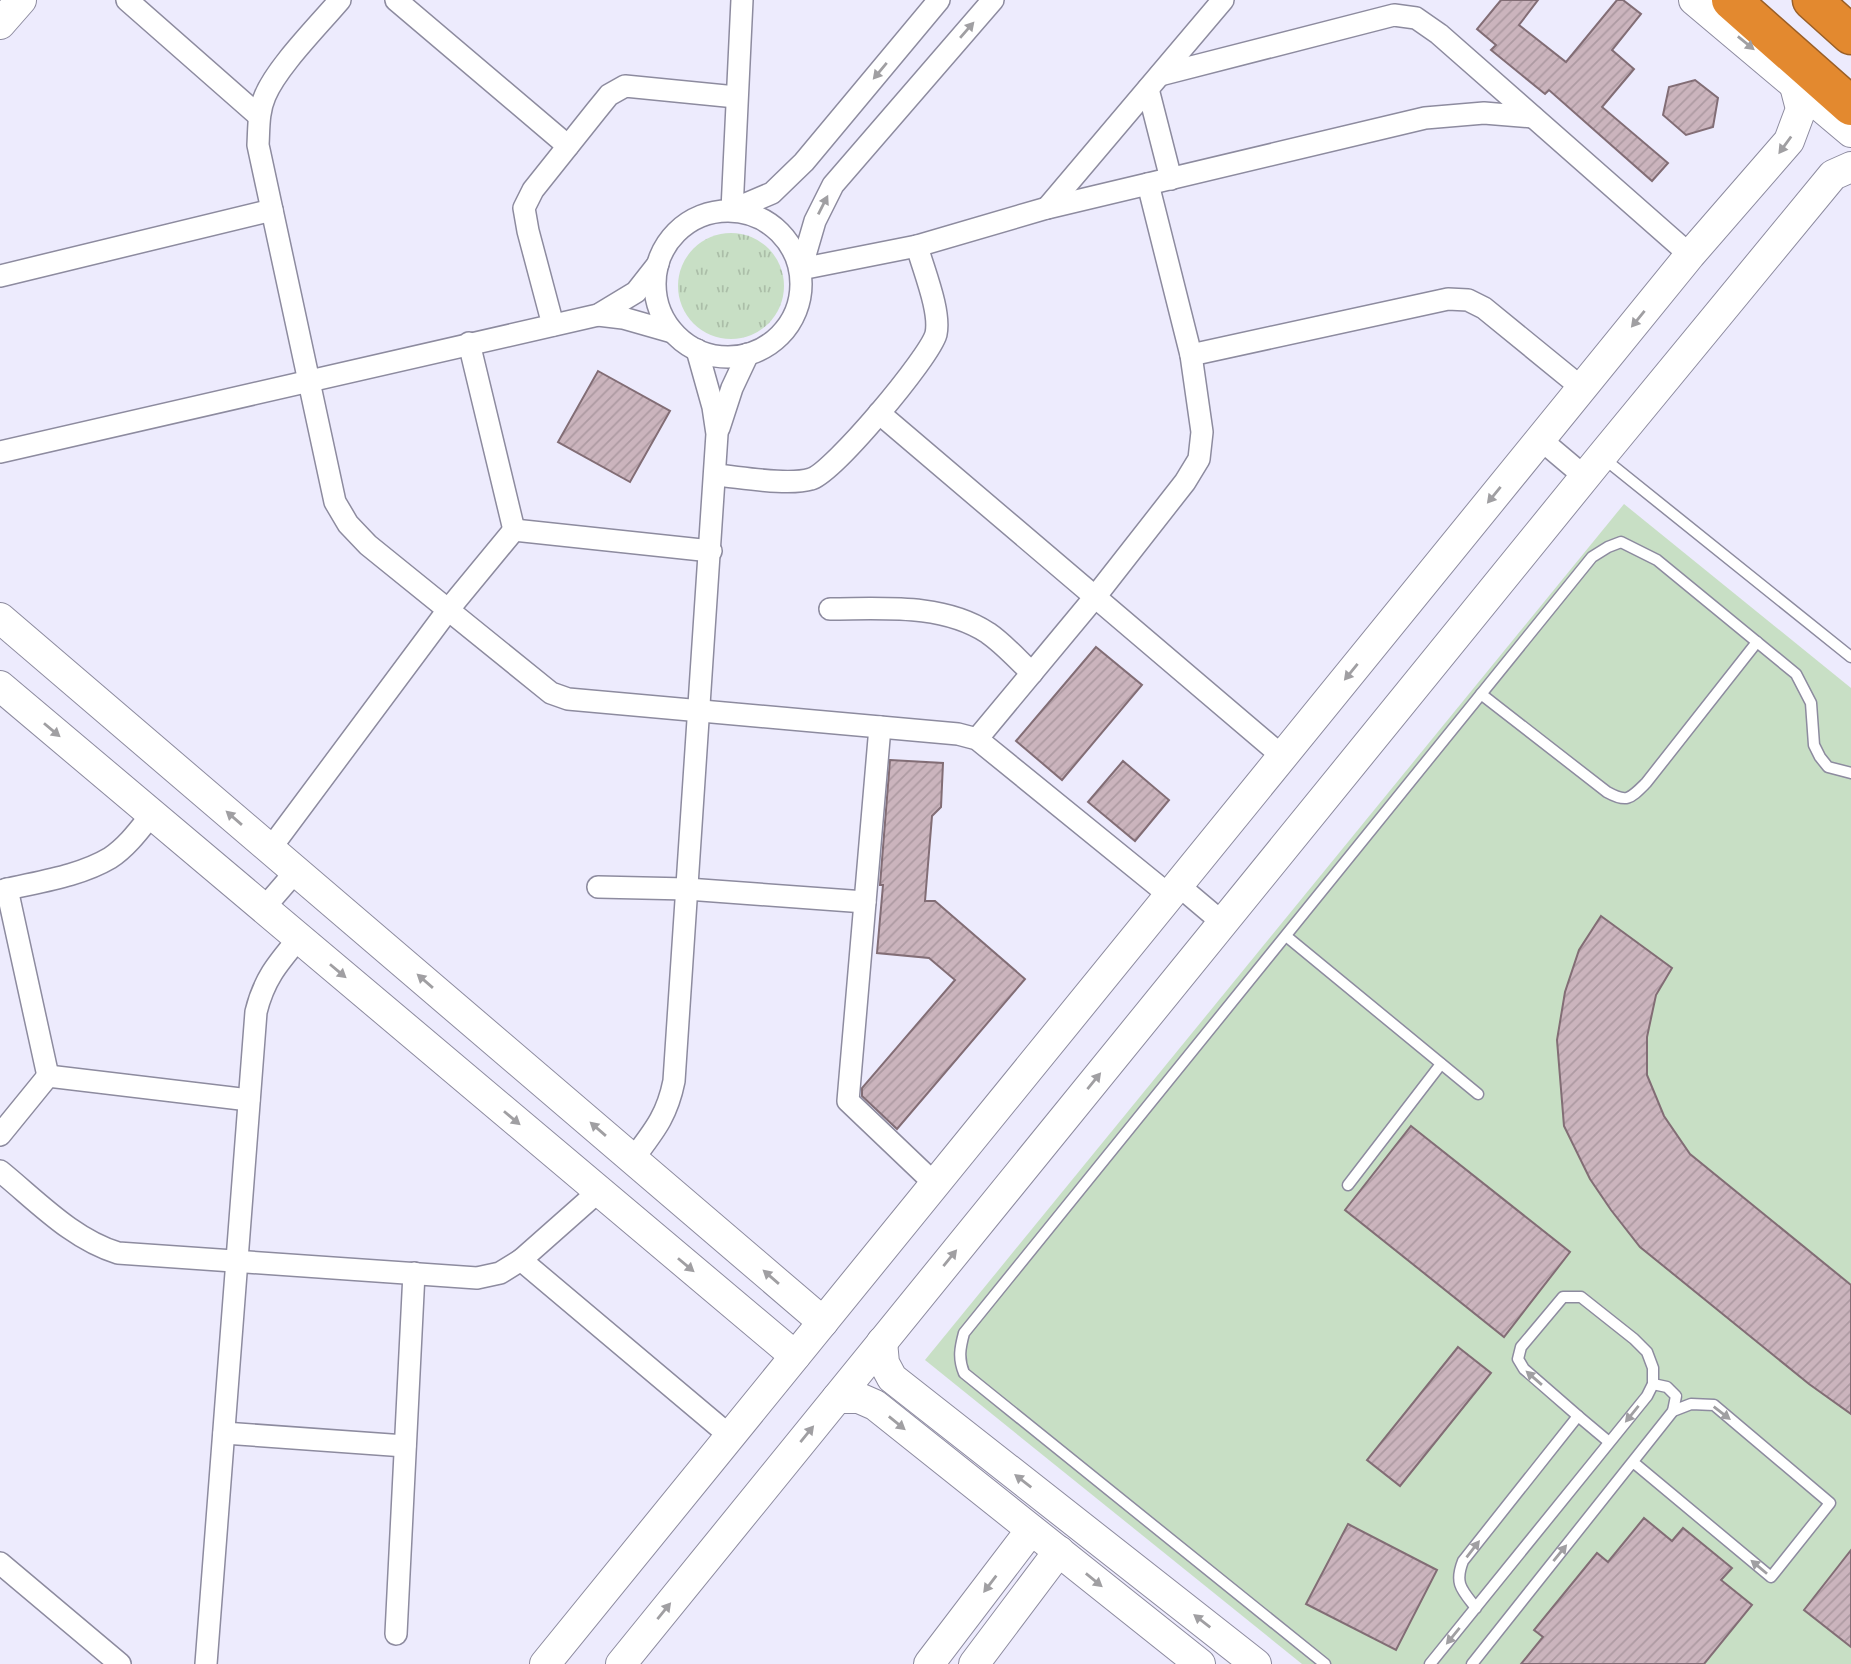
<svg xmlns="http://www.w3.org/2000/svg" width="1851" height="1664" font-family="'Varela Round',sans-serif">
<style>
.grass{fill:url(#grass-tufts)}
.green{fill:#c8dfc5}
.building{fill:url(#building-hatch);stroke:#826d75;stroke-width:2}
.lines{fill:none;stroke-linecap:round;stroke-linejoin:round}
.lane-casing{stroke:#8d8b9f;stroke-width:13}
.street-casing{stroke:#8d8b9f;stroke-width:24}
.secondary-casing{stroke:#8d8b9f;stroke-width:32}
.highway-casing{stroke:#9a5f27;stroke-width:41}
.lane{stroke:#fff;stroke-width:10}
.street{stroke:#fff;stroke-width:21}
.secondary{stroke:#fff;stroke-width:30}
.highway{stroke:#e3892f;stroke-width:38}
.oneway{fill:#a09fa2}
</style>
<defs>
<pattern id="grass-tufts" width="24" height="20" patternUnits="userSpaceOnUse" patternTransform="scale(1.75)"><rect width="24" height="20" fill="#c8dfc5"/><path d="M3 7l-1-3M5 7V3M7 7l1-3M15 17l-1-3M17 17v-4M19 17l1-3" fill="none" stroke="#abbea8"/></pattern>
<pattern id="building-hatch" width="6" height="6" patternUnits="userSpaceOnUse" patternTransform="scale(1.75)"><rect width="6" height="6" fill="#cbb4bd"/><path d="M-1 1l2-2M0 6l6-6M5 7l2-2" fill="none" stroke="#ad9aa2"/></pattern>
</defs>
<rect width="100%" height="100%" fill="#edebfd"/>
<!-- grass -->
<circle class="grass" cx="731" cy="286" r="53"/>
<!-- green -->
<path class="green" d="M1624 504 1851 688V1664H1302L925 1360Z"/>
<!-- building -->
<g class="building">
<path d="M1501 0H1538L1519 25 1566 62 1617 0H1623L1641 14 1612 50 1634 69 1602 107 1668 163 1652 181 1549 90 1545 94 1491 50 1496 45 1477 29Z"/>
<path d="M1695 80 1718 98 1713 127 1686 135 1663 115 1669 87Z"/>
<path d="M598 371 670 411 630 482 558 442Z"/>
<path d="M1096 647 1142 685 1062 780 1016 741Z"/>
<path d="M890 760 943 763 941 807 932 816 925 901H935L1025 979 897 1129 862 1096V1088L955 980 929 958 877 953 883 885H880Z"/>
<path d="M1123 761 1169 800 1135 841 1088 802Z"/>
<path d="M1601 916 1672 968 1656 995 1647 1037V1075L1664 1116 1690 1154 1851 1285V1414L1809 1384 1640 1247 1611 1210 1590 1179 1564 1126 1557 1040 1565 992 1579 950Z"/>
<path d="M1411 1126 1570 1252 1504 1337 1345 1210Z"/>
<path d="M1458 1347 1491 1373 1400 1486 1367 1460Z"/>
<path d="M1644 1518 1672 1541 1683 1528 1732 1568 1721 1580 1752 1605 1704 1664H1521L1543 1637 1534 1630 1597 1553 1608 1562Z"/>
<path d="M1348 1524 1437 1570 1396 1650 1306 1604Z"/>
<path d="M1851 1550V1647L1804 1610Z"/>
</g>
<g class="lines">
<defs>
<g id="lane">
<path d="M1602 457 1851 657"/>
<path d="M1481 694 1607 792C1627 803 1630 799 1646 783L1757 642"/>
<path d="M1286 936 1478 1094"/>
<path d="M1348 1185 1441 1064"/>
<path d="M1653 1384 1667 1387 1676 1396 1673 1411"/>
<path d="M1578 1416 1609 1442"/>
<path d="M1325 1664 964 1373C958 1358 960 1348 964 1333L1592 557 1608 547 1621 542 1657 560 1796 674 1811 703 1814 745 1820 757 1828 767 1851 773"/>
<path d="M1430 1664 1647 1396 1653 1384V1368L1647 1352 1634 1339 1581 1297H1563L1521 1347 1518 1359 1524 1369 1578 1416 1463 1561C1454 1584 1462 1590 1476 1608"/>
<path d="M1472 1664 1673 1411 1691 1404 1714 1405 1830 1503 1771 1577 1633 1462"/>
</g>
<g id="street">
<path d="M127 0 259 116"/>
<path d="M340 0C318 26 277 67 265 96 258 112 259 128 258 145L335 502 348 524 368 545 551 693 568 699 958 734 977 739 1169 895"/>
<path d="M396 0 568 146"/>
<path d="M742 0 732 210 772 193 804 162 939 0"/>
<path d="M993 0 833 185 815 221 801 269 917 246 1047 208 1425 118 1484 113 1533 117"/>
<path d="M1160 75 1394 15 1416 18 1439 34 1690 255"/>
<path d="M1148 89 1171 179"/>
<path d="M1047 208 1223 0"/>
<circle cx="728" cy="284" r="73"/>
<path d="M0 276 272 210"/>
<path d="M598 315 623 318 672 332"/>
<path d="M553 325 528 231 524 208 533 190 596 111 609 95 625 86 736 97"/>
<path d="M469 343 514 530"/>
<path d="M1191 355 1448 299 1468 300 1484 308 1582 388"/>
<path d="M879 413 1282 756"/>
<path d="M719 428 732 388 748 354"/>
<path d="M1540 439 1585 477"/>
<path d="M0 452 598 315 636 292 658 264"/>
<path d="M715 475C740 477 788 486 811 479 833 473 930 357 936 334 941 311 923 269 917 246"/>
<path d="M514 530 711 551"/>
<path d="M830 609C882 609 942 603 988 633 1004 644 1018 660 1032 673"/>
<path d="M880 727 848 1101 935 1184"/>
<path d="M977 739 1095 597 1185 482 1199 459 1202 432 1191 355 1148 184"/>
<path d="M270 849 448 610 514 530"/>
<path d="M1178 885 1223 923"/>
<path d="M598 887 687 889 865 902"/>
<path d="M7 889 48 1076"/>
<path d="M0 891C36 882 78 877 110 858 127 847 140 829 152 814"/>
<path d="M264 908 296 871"/>
<path d="M48 1076 249 1100"/>
<path d="M0 1135 48 1076"/>
<path d="M633 1159C654 1131 667 1116 674 1081L717 434 713 407 697 350"/>
<path d="M0 1171C37 1201 72 1239 118 1253L477 1278 500 1273 521 1260 599 1191"/>
<path d="M521 1260 730 1436"/>
<path d="M224 1433 405 1446"/>
<path d="M0 1563 120 1664"/>
<path d="M396 1634 414 1273"/>
<path d="M206 1664 256 1012C264 979 278 963 299 938"/>
</g>
<g id="secondary">
<path d="M1694 0 1851 132"/>
<path d="M0 24 21 0"/>
<path d="M0 618 823 1322"/>
<path d="M0 686 795 1356"/>
<path d="M882 1342 884 1363 892 1378 1256 1664"/>
<path d="M837 1398H859L875 1405 1200 1664"/>
<path d="M545 1664 1690 255 1789 141 1801 109 1794 82"/>
<path d="M621 1664 1601 457 1833 175 1851 167"/>
<path d="M929 1664 1031 1530"/>
<path d="M974 1664 1059 1551"/>
</g>
<g id="highway">
<path d="M1731 0 1851 106"/>
<path d="M1812 0 1851 35"/>
</g>
</defs>
<!-- lane casing -->
<use href="#lane" class="lane-casing"/>
<!-- street casing -->
<use href="#street" class="street-casing"/>
<!-- secondary casing -->
<use href="#secondary" class="secondary-casing"/>
<!-- highway casing -->
<use href="#highway" class="highway-casing"/>
<!-- lane -->
<use href="#lane" class="lane"/>
<!-- street -->
<use href="#street" class="street"/>
<!-- secondary -->
<use href="#secondary" class="secondary"/>
<!-- highway -->
<use href="#highway" class="highway"/>
</g>
<!-- one-way arrows -->
<defs><path id="oneway-solid" d="M-6-.8H1V-3.2L6.5 0L1 3.2V.8H-6Z" transform="scale(1.75)"/></defs>
<g class="oneway">
<use href="#oneway-solid" transform="translate(967 30) rotate(-49)"/>
<use href="#oneway-solid" transform="translate(1746 43) rotate(39)"/>
<use href="#oneway-solid" transform="translate(880 71) rotate(130)"/>
<use href="#oneway-solid" transform="translate(1785 145) rotate(126)"/>
<use href="#oneway-solid" transform="translate(823 205) rotate(-63)"/>
<use href="#oneway-solid" transform="translate(1638 319) rotate(129)"/>
<use href="#oneway-solid" transform="translate(1494 495) rotate(129)"/>
<use href="#oneway-solid" transform="translate(1351 672) rotate(129)"/>
<use href="#oneway-solid" transform="translate(52 730) rotate(40)"/>
<use href="#oneway-solid" transform="translate(234 818) rotate(-139)"/>
<use href="#oneway-solid" transform="translate(338 971) rotate(40)"/>
<use href="#oneway-solid" transform="translate(425 981) rotate(-139)"/>
<use href="#oneway-solid" transform="translate(1094 1081) rotate(-51)"/>
<use href="#oneway-solid" transform="translate(512 1118) rotate(40)"/>
<use href="#oneway-solid" transform="translate(598 1129) rotate(-139)"/>
<use href="#oneway-solid" transform="translate(950 1258) rotate(-51)"/>
<use href="#oneway-solid" transform="translate(686 1265) rotate(40)"/>
<use href="#oneway-solid" transform="translate(771 1277) rotate(-139)"/>
<use href="#oneway-solid" transform="translate(1534 1378) rotate(-139)"/>
<use href="#oneway-solid" transform="translate(1722 1413) rotate(38)"/>
<use href="#oneway-solid" transform="translate(1632 1414) rotate(129)"/>
<use href="#oneway-solid" transform="translate(897 1423) rotate(39)"/>
<use href="#oneway-solid" transform="translate(807 1434) rotate(-51)"/>
<use href="#oneway-solid" transform="translate(1023 1481) rotate(-142)"/>
<use href="#oneway-solid" transform="translate(1473 1549) rotate(-52)"/>
<use href="#oneway-solid" transform="translate(1560 1553) rotate(-51)"/>
<use href="#oneway-solid" transform="translate(1759 1567) rotate(-140)"/>
<use href="#oneway-solid" transform="translate(1094 1580) rotate(39)"/>
<use href="#oneway-solid" transform="translate(990 1584) rotate(127)"/>
<use href="#oneway-solid" transform="translate(664 1611) rotate(-51)"/>
<use href="#oneway-solid" transform="translate(1202 1621) rotate(-142)"/>
<use href="#oneway-solid" transform="translate(1453 1636) rotate(129)"/>
</g>
</svg>
